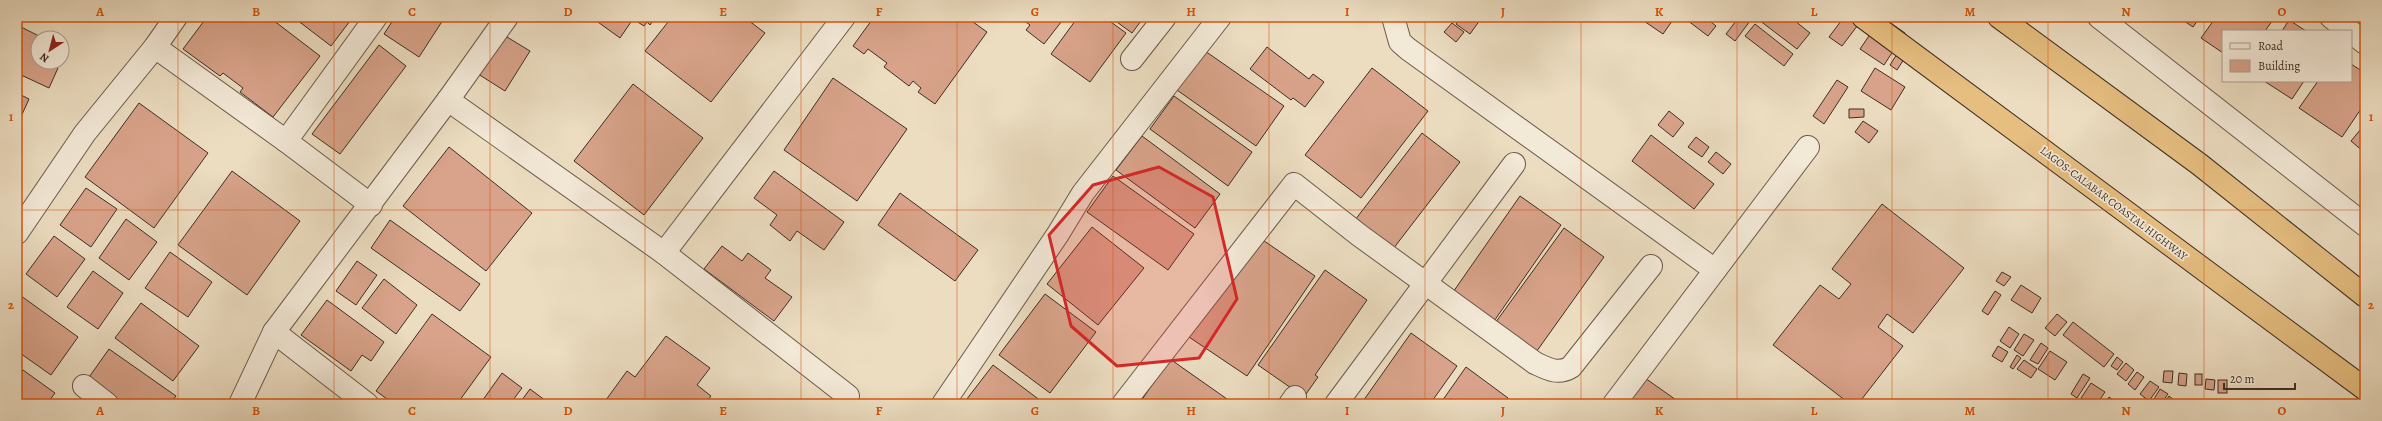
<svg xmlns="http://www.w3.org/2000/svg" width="2382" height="421" font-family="Alegreya,serif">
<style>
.building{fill:#d8a38a;stroke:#3f2e24}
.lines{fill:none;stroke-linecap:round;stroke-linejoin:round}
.minor-casing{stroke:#6a5a4b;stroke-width:24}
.trunk-casing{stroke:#3f2e24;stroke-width:24}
.minor{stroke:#f3e9d7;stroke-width:22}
.trunk{stroke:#e6be80;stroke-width:22}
.marked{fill:#d62828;fill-opacity:0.2;stroke:#d62828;stroke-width:3;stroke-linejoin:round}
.grid{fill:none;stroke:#d7550e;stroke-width:1;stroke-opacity:0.55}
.labels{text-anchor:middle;stroke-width:3.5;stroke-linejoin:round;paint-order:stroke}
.street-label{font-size:11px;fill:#3f2e24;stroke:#f3e9d7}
.neatline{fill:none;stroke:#d7550e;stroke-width:1.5}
.grid-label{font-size:13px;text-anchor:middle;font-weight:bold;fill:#d7550e}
</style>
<rect width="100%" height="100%" fill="#ecddc1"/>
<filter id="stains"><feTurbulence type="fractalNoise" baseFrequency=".005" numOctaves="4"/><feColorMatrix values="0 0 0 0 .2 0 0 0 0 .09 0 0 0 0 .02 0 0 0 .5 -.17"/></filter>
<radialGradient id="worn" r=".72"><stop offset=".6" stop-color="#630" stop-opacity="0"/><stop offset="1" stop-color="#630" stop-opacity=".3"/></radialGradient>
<!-- building -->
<g class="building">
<path d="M207 17H269L320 56 273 117 240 92 243 88 223 73 220 76 183 49Z"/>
<path d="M293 17H353L331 46Z"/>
<path d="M395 17H445L419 57 384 34Z"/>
<path d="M591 17H655L650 25 647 22 644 26 633 19 620 38Z"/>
<path d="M672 17H744L765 33 711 102 645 51Z"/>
<path d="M874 17H966L987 32 935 104 918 92 921 88 913 81 909 86 884 67 887 63 868 49 864 54 853 46Z"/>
<path d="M1019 17H1065L1044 44 1026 30 1030 25Z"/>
<path d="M1078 17H1104L1126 33 1090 82 1051 54Z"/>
<path d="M1110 17H1144L1132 33Z"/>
<path d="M1461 17H1476L1480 20 1470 34 1456 24Z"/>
<path d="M1642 17H1675L1663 34 1641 19Z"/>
<path d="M1683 17H1705L1716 26 1708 36Z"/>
<path d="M1739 17H1753L1735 41 1726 34Z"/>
<path d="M1762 17H1790L1810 33 1797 49 1759 20Z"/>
<path d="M1844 17H1864L1842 46 1829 37Z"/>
<path d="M1882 17 1905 33 1884 65 1860 49Z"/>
<path d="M2178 17H2200L2193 27Z"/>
<path d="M2216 17H2275L2265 31H2223V53L2201 38Z"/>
<path d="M2289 20 2306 31H2282Z"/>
<path d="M1452 23 1464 32 1456 42 1444 32Z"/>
<path d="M1755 24 1793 54 1784 66 1745 36Z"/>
<path d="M17 25 43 38H38V62H56L54 66 58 68 49 88 21 75 17 83Z"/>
<path d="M502 34 530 51 505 91 478 74Z"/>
<path d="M379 45 406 66 340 154 312 134Z"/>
<path d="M1267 47 1309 79 1313 74 1324 82 1305 107 1293 98 1291 100 1250 69Z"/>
<path d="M1205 51 1284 106 1256 146 1177 90Z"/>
<path d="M1897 54 1904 59 1897 70 1890 65Z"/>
<path d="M2351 64 2365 73V103L2342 137 2299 108 2318 81H2351Z"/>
<path d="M1372 68 1428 111 1361 198 1305 155Z"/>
<path d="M1875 68 1905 87 1891 110 1861 91Z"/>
<path d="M833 78 907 129 857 201 784 150Z"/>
<path d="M1837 80 1848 87 1824 124 1813 116Z"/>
<path d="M2264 81H2304L2292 99Z"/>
<path d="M633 84 703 138 644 215 574 161Z"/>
<path d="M17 93 29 99 20 119H17Z"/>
<path d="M1174 96 1252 152 1228 186 1150 129Z"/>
<path d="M139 103 208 153 154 228 85 177Z"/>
<path d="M1849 109H1864V117L1849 118Z"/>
<path d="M1669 111 1684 123 1673 137 1658 125Z"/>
<path d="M1863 121 1878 131 1869 143 1855 132Z"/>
<path d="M2365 124V153L2351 141Z"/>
<path d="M1422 133 1460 162 1393 249 1355 220Z"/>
<path d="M1651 135 1714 184 1694 209 1632 161Z"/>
<path d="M1142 136 1220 194 1195 228 1116 170Z"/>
<path d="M1696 137 1709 147 1702 157 1688 147Z"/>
<path d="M449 147 532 213 486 271 403 206Z"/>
<path d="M1716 152 1731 164 1723 174 1708 162Z"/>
<path d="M232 171 300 221 247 295 178 245Z"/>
<path d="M774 171 844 222 824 250 797 231 790 241 770 225 777 215 754 198Z"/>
<path d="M1113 176 1194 234 1168 270 1087 212Z"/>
<path d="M86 188 117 209 91 247 60 225Z"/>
<path d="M900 193 978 250 955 281 878 225Z"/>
<path d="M1520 196 1561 225 1492 324 1451 295Z"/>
<path d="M1882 204 1964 268 1913 333 1887 314 1878 327 1903 346 1858 404H1850L1773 345 1820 285 1839 299 1851 284 1832 269Z"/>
<path d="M126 219 157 242 129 280 99 258Z"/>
<path d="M390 220 480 284 460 311 371 248Z"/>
<path d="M1092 227 1144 268 1098 325 1047 284Z"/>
<path d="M1564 228 1604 257 1534 355 1493 326Z"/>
<path d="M54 236 85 259 57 297 26 274Z"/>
<path d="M1257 236 1315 276 1247 376 1189 337Z"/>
<path d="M722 246 742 261 748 253 771 270 765 278 792 297 774 321 704 269Z"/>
<path d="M170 252 212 282 188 317 145 288Z"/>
<path d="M357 261 377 275 356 305 336 291Z"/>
<path d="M1325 270 1367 300 1315 375 1318 377 1304 397 1258 365Z"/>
<path d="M93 271 123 293 98 329 67 307Z"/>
<path d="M2002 272 2011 277 2004 286 1996 281Z"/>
<path d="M384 279 417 305 396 334 362 308Z"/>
<path d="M2021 285 2041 298 2032 313 2011 300Z"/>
<path d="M1995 291 2001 295 1988 315 1982 311Z"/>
<path d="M17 293 78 337 51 375 17 351Z"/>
<path d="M1045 294 1096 332 1050 393 999 355Z"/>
<path d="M327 300 384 342 371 361 362 355 351 371 301 335Z"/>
<path d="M141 303 199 346 173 381 115 338Z"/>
<path d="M432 314 491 357 457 404H394L376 391Z"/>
<path d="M2057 314 2067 322 2055 336 2045 328Z"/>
<path d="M2073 322 2114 354 2104 367 2063 335Z"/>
<path d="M2009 327 2019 334 2010 348 2000 341Z"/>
<path d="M1411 333 1457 366 1430 404H1361Z"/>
<path d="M2024 334 2034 340 2023 356 2014 350Z"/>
<path d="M666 336 710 368 697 385 711 396 705 404H603L627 371 635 377Z"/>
<path d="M2041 343 2048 348 2038 364 2030 360Z"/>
<path d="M1998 346 2008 352 2002 362 1992 356Z"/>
<path d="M109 349 176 396 170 404H120L87 380Z"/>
<path d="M2050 351 2067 362 2055 380 2038 369Z"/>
<path d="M2017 355 2021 358 2013 369 2010 367Z"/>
<path d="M2117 357 2123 362 2117 370 2111 366Z"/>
<path d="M1170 359 1227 399 1223 404H1139Z"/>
<path d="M2024 360 2037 369 2031 378 2017 369Z"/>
<path d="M2126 363 2134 370 2126 381 2117 374Z"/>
<path d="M993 365 1045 404H963Z"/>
<path d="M1466 367 1508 398 1504 404H1440Z"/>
<path d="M23 370 55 393 47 404H17V378Z"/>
<path d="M2164 371H2173L2172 383 2163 382Z"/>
<path d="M2137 372 2144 377 2135 390 2128 384Z"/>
<path d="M502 373 522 388 510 404H480Z"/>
<path d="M2179 373 2187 374 2186 386 2178 385Z"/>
<path d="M2083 374 2090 378 2077 398 2071 394Z"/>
<rect x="2195" y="374" width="7" height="11"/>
<path d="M1645 378 1679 402 1677 404H1626Z"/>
<path d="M2206 379 2215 380 2214 390 2205 389Z"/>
<rect x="2218" y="380" width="9" height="13"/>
<path d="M2150 381 2159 387 2149 401 2140 394Z"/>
<path d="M2091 383 2105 392 2097 404H2091L2081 398Z"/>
<path d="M530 389 550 404H519Z"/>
<path d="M2160 389 2168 394 2161 404H2151Z"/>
<path d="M2169 396 2179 404H2164Z"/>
<path d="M2109 397 2116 402 2115 404H2105Z"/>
</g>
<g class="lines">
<defs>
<g id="minor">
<path d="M1393 17 1400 42 1408 49 1715 270"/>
<path d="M2099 17 2365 225"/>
<path d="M2331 17 2349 31"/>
<path d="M2351 32 2365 43"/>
<path d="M155 47 286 141 371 205"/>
<path d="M1132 59 1165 17"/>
<path d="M448 100 664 253 848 396"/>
<path d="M286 141 376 17"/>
<path d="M17 233 85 133 155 47 176 17"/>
<path d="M664 253 844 17"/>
<path d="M274 332 367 404"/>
<path d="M84 386 107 404"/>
<path d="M240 404 274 332 448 100 507 17"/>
<path d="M943 404 1058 234 1083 193 1220 17"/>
<path d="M1123 404 1294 184 1359 235 1535 363C1548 369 1558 375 1571 367L1651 266"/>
<path d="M1290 404 1295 397"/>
<path d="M1336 404 1514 164"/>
<path d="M1614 404 1808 147"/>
</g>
<g id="trunk">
<path d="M1863 17 2365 389"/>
<path d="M1999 17 2199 164 2365 296"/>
</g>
</defs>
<!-- minor casing -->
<use href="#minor" class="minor-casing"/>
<!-- trunk casing -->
<use href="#trunk" class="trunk-casing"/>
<!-- minor -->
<use href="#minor" class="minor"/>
<!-- trunk -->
<use href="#trunk" class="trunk"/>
</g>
<!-- marked area -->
<path class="marked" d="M1159 167 1213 197 1237 299 1199 358 1117 366 1071 326 1049 235 1093 185Z"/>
<!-- grid -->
<path class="grid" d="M178 17V404M334 17V404M490 17V404M645 17V404M801 17V404M957 17V404M1113 17V404M1269 17V404M1425 17V404M1581 17V404M1737 17V404M1892 17V404M2048 17V404M2204 17V404M17 210H2365"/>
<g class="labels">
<!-- street labels -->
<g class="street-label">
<text transform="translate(2114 203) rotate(37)" y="4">LAGOS-CALABAR COASTAL HIGHWAY</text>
</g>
</g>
<!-- margin -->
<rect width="2382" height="421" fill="none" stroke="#ecddc1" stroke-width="44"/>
<!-- legend -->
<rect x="2222" y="30" width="130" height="52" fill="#f3e9d7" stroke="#ab9e8f"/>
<rect x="2230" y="43" width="20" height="6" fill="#f3e9d7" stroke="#ab9e8f"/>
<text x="2258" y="50" font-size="12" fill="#3f2e24">Road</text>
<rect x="2230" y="60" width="20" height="12" fill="#d8a38a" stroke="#ab9e8f"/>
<text x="2258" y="70" font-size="12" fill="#3f2e24">Building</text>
<!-- north arrow -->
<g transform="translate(50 50) rotate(216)"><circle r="19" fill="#f3e9d7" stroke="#ab9e8f"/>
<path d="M0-3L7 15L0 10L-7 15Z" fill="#8f2418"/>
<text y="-6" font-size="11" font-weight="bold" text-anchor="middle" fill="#3f2e24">N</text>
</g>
<!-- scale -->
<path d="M2224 383v6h71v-6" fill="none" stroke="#3f2e24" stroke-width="2"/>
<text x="2230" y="383" font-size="12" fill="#3f2e24" stroke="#f3e9d7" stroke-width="3" paint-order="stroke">20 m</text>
<rect x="22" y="22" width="2338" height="377" class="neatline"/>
<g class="grid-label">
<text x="100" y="16">A</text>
<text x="256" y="16">B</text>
<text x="412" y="16">C</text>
<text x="568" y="16">D</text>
<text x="723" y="16">E</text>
<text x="879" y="16">F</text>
<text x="1035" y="16">G</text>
<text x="1191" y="16">H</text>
<text x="1347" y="16">I</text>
<text x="1503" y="16">J</text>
<text x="1659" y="16">K</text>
<text x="1814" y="16">L</text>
<text x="1970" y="16">M</text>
<text x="2126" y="16">N</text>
<text x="2282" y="16">O</text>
<text x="11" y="121">1</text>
<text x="2371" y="121">1</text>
<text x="11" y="309">2</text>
<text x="2371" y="309">2</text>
<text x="100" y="415">A</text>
<text x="256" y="415">B</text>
<text x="412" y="415">C</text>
<text x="568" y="415">D</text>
<text x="723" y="415">E</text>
<text x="879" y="415">F</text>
<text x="1035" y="415">G</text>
<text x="1191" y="415">H</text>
<text x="1347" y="415">I</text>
<text x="1503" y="415">J</text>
<text x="1659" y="415">K</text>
<text x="1814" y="415">L</text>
<text x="1970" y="415">M</text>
<text x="2126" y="415">N</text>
<text x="2282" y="415">O</text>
</g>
<rect width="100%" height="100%" filter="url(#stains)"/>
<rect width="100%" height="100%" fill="url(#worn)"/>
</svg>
